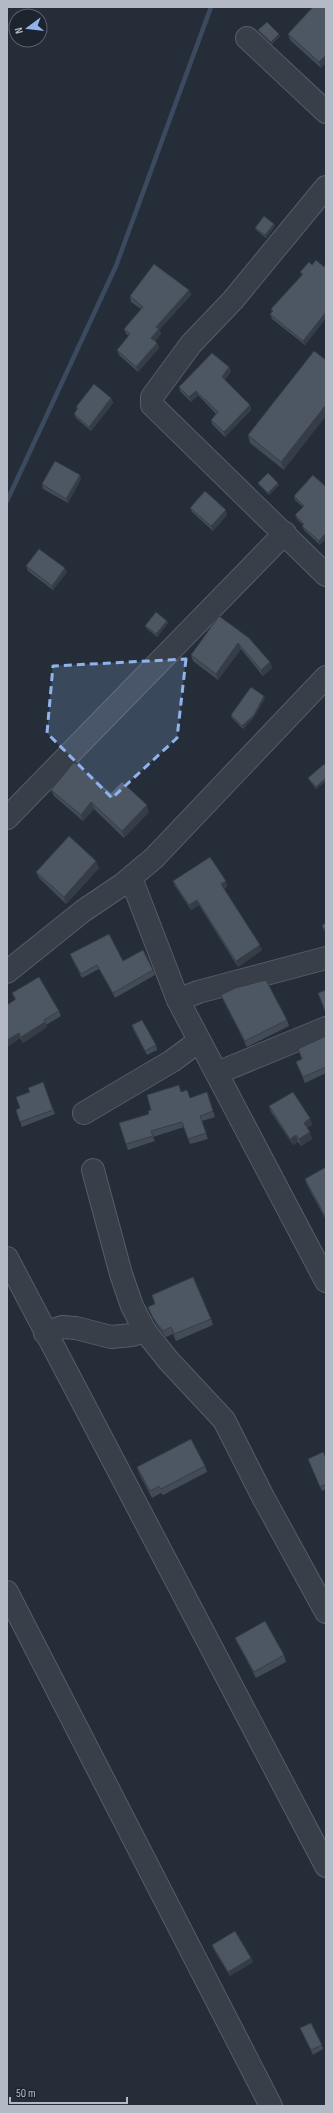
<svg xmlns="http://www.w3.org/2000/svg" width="333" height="2113" font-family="'Sofia Sans Condensed',sans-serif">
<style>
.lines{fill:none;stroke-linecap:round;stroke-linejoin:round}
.stream{stroke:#3c4a60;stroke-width:4.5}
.minor-casing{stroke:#565d67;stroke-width:24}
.minor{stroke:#383f49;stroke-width:22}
.wall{fill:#424b56}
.shaded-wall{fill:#363d46}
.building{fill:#4d5764;stroke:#363d46}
.marked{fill:#91b3ec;fill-opacity:0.2;stroke:#91b3ec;stroke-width:3;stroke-dasharray:8 5;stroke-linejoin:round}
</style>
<rect width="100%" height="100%" fill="#252d39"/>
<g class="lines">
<!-- stream -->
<path class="stream" d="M7 501 116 266 211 7"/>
<defs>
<g id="minor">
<path d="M247 38 326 112"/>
<path d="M326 187 233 300 191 344 152 397V405L326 575"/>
<path d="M7 818 285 533"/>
<path d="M131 878 178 1000 326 1281"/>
<path d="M7 972 83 911 123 884 154 858 326 677"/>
<path d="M178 1000 198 992 326 958"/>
<path d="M217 1073 326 1028"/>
<path d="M84 1113 172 1061 199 1041"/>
<path d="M93 1170 121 1274 132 1306 145 1331 168 1360 224 1420 263 1497 326 1612"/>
<path d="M7 1258 326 1866"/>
<path d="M45 1333 62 1327 76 1328 111 1337 132 1335 145 1331"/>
<path d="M7 1592 271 2106"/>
</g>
</defs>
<!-- minor casing -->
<use href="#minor" class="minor-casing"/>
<!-- minor -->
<use href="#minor" class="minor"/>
</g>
<!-- wall -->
<g class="wall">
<path d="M313 7 321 68 290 40 288 34Z"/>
<path d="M258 30 280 36 272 44 259 32Z"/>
<path d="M274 224 275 226 266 238 256 230 255 228Z"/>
<path d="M326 263V318L305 345 272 319 270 314 272 312 271 309 302 276 300 272 312 265 324 267Z"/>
<path d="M189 290 191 295 159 330 161 334 155 341 157 343 159 348 138 372 119 355 117 350 129 336 126 334 124 329 141 309 131 302 130 296Z"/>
<path d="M326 360 284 470 250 443 248 435Z"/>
<path d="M229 367 231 371 225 380 250 405 251 410 225 437 212 424 211 420 216 414 198 395 191 402 180 391 179 387Z"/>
<path d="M111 398 113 403 91 431 76 418 74 414 77 410 76 407Z"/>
<path d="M313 475 320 545 304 530 302 526 303 525 297 519 295 515 303 507 295 500 294 496Z"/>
<path d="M81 479 68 503 43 489 42 484Z"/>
<path d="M258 483H278L279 485 269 495 259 485Z"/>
<path d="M190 508 227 515 213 531 192 512Z"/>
<path d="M26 566 67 572 53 590 28 571Z"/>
<path d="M219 616 270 662 272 668 263 676 241 649 218 680 193 661 191 655Z"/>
<path d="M167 621 168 623 157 637 146 628 145 626Z"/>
<path d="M265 698 254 717 243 729 232 718 231 715Z"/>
<path d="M326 766V781L316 789 309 780 308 778Z"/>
<path d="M51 790 111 793 149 812 124 838 94 809 83 821 54 796Z"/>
<path d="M99 868 66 904 39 878 36 872Z"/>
<path d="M173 881H226L227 887 224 889 262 950 238 967 199 905 191 910 175 886Z"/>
<path d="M326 922V933L324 930 322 926Z"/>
<path d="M70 954 123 961 153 970 155 975 115 998 99 969 82 978 72 959Z"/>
<path d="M12 993 59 1011 61 1016 46 1025 47 1027 23 1043 20 1038 7 1047 15 1000Z"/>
<path d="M221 995 287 1020 289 1026 247 1047 224 1002Z"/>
<path d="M132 1025 156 1045 157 1050 147 1055 133 1029Z"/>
<path d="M326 1036V1073L305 1083 296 1062 302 1059 298 1049Z"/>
<path d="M43 1082 55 1114 22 1127 16 1110 20 1108 30 1092Z"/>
<path d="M181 1092 190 1098 207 1092 215 1117 202 1121 208 1139 190 1144 184 1127 153 1137 155 1141 128 1150 119 1123 149 1114 151 1110Z"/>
<path d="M269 1106 310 1118 312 1125 307 1128 312 1139 301 1146 298 1142 293 1145 271 1112Z"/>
<path d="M326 1167V1220L307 1185 305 1179Z"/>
<path d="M152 1295 211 1319 213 1325 176 1341 173 1334 166 1337 156 1324 148 1307 155 1304Z"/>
<path d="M326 1458V1489L322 1491 308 1459Z"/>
<path d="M205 1466 207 1472 163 1495 161 1493 152 1498 139 1473 137 1467Z"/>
<path d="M235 1638 284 1655 286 1662 256 1678 238 1644Z"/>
<path d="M212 1945 251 1958 253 1962 230 1976 214 1950Z"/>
<path d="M300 2028 322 2045 323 2049 313 2055Z"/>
</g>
<!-- shaded-wall -->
<g class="shaded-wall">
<path d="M279 34 280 36 272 44 271 42Z"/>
<path d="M326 55V63L321 68 319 62Z"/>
<path d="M274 224 275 226 266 238 265 235Z"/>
<path d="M189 290 191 295 159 330 161 334 153 343 151 338 156 327Z"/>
<path d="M326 312V318L305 345 303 341Z"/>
<path d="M157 343 159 348 138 372 136 367Z"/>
<path d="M229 367 231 371 224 382 222 377Z"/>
<path d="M196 391 198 395 191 402 189 397Z"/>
<path d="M111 398 113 403 91 431 89 427Z"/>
<path d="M250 405 251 410 225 437 224 432Z"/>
<path d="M326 405V416L284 470 281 462Z"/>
<path d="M80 475 81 479 68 503 66 499Z"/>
<path d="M278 483 279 485 269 495 268 493Z"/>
<path d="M226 510 227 515 213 531 211 526Z"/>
<path d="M326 533V539L320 545 319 541Z"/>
<path d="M65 568 67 572 53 590 52 586Z"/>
<path d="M167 621 168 623 157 637 156 634Z"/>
<path d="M238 643 241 649 218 680 216 674Z"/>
<path d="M270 662 272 668 263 676 261 670Z"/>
<path d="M264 696 265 698 254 717 243 729 242 726Z"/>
<path d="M326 778V781L316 789V787Z"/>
<path d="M91 802 94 809 83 821 81 815Z"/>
<path d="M147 805 149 812 124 838 122 831Z"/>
<path d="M96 861 99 868 66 904 64 897Z"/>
<path d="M226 881 227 887 223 890 221 884Z"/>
<path d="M197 900 199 905 191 910 189 905Z"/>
<path d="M260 945 262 950 238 967 236 961Z"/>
<path d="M45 1022 47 1027 23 1043 21 1037Z"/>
<path d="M19 1033 20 1038 7 1047V1040Z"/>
<path d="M310 1118 312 1125 306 1129 304 1123Z"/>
<path d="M310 1132 312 1139 301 1146 299 1139Z"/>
<path d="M296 1135 298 1142 293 1145 290 1139Z"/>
<path d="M251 1958 253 1962 230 1976 228 1972Z"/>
</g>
<!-- building -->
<g class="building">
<path d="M313 7H326V55L319 62 288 34Z"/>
<path d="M267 22 279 34 271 42 258 30Z"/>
<path d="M264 216 274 224 265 235 255 228Z"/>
<path d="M316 260 324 267 326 263V312L303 341 270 314 273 311 271 309 303 274 300 272 309 262 312 265Z"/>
<path d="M154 264 189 290 156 327 159 329 151 338 157 343 136 367 117 350 130 334 124 329 143 307 130 296Z"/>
<path d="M314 351 326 360V405L281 462 248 435Z"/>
<path d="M212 353 229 367 222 377 250 405 224 432 211 420 218 412 196 391 189 397 179 387Z"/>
<path d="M94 384 111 398 89 427 74 414 78 408 76 407Z"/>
<path d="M55 461 80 475 66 499 42 484Z"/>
<path d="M268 473 278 483 268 493 258 483Z"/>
<path d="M313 475 326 487V533L319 541 302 526 304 524 295 515 304 506 294 496Z"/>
<path d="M205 491 226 510 211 526 190 508Z"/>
<path d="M39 549 65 568 52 586 26 566Z"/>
<path d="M156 612 167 621 156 634 145 626Z"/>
<path d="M219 616 249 638 270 662 261 670 238 643 216 674 191 655Z"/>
<path d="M251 687 264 696 254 715 242 726 231 715Z"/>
<path d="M74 762 111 793 122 782 147 805 122 831 91 802 81 815 51 790Z"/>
<path d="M324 764 326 766V778L316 787 308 778Z"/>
<path d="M69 836 96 861 64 897 36 872Z"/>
<path d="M210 857 226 881 221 884 260 945 236 961 197 900 189 905 173 881Z"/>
<path d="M326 922V931L322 926Z"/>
<path d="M109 934 123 961 143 950 153 970 113 993 97 965 81 974 70 954Z"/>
<path d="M39 977 59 1011 44 1020 45 1022 21 1037 19 1033 7 1040V1005L16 999 12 993Z"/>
<path d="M266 980 287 1020 245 1041 221 995 235 988Z"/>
<path d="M326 990V1011H325L318 993Z"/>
<path d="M142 1020 156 1045 145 1051 132 1025Z"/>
<path d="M326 1036V1067L303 1077 296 1062 302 1059 298 1049Z"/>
<path d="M43 1082 53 1110 20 1122 16 1110 20 1108 16 1097 30 1092 28 1088Z"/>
<path d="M179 1085 181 1092 187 1090 190 1098 207 1092 213 1111 200 1116 206 1133 188 1139 182 1122 151 1131 153 1136 126 1144 119 1123 149 1114 148 1111 151 1110 147 1095Z"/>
<path d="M293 1092 310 1118 304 1123 310 1132 299 1139 296 1135 290 1139 269 1106Z"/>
<path d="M326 1167V1218L305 1179Z"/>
<path d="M193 1277 211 1319 174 1334 171 1327 163 1331 153 1318 148 1307 155 1304 152 1295Z"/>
<path d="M191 1439 205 1466 161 1489 159 1486 150 1491 137 1467Z"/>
<path d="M323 1452 326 1458V1484L320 1487 308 1459Z"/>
<path d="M265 1621 284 1655 254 1672 235 1638Z"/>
<path d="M235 1931 251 1958 228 1972 212 1945Z"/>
<path d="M311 2023 322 2045 311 2050 300 2028Z"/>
</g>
<!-- marked area -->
<path class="marked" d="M186 659 177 738 112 798 47 733 53 666Z"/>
<!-- border -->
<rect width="333" height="2113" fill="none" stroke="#b3bac5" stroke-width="16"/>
<!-- north arrow -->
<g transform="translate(28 28) rotate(255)"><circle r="19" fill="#1d242e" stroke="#59606a"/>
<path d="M0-3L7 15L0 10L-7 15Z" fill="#91b3ec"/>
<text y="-6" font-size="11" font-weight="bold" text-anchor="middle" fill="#b3bac5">N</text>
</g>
<!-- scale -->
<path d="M10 2097v6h117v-6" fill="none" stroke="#b3bac5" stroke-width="2"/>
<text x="16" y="2097" font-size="12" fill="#b3bac5" stroke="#1d242e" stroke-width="3" paint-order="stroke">50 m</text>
</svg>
